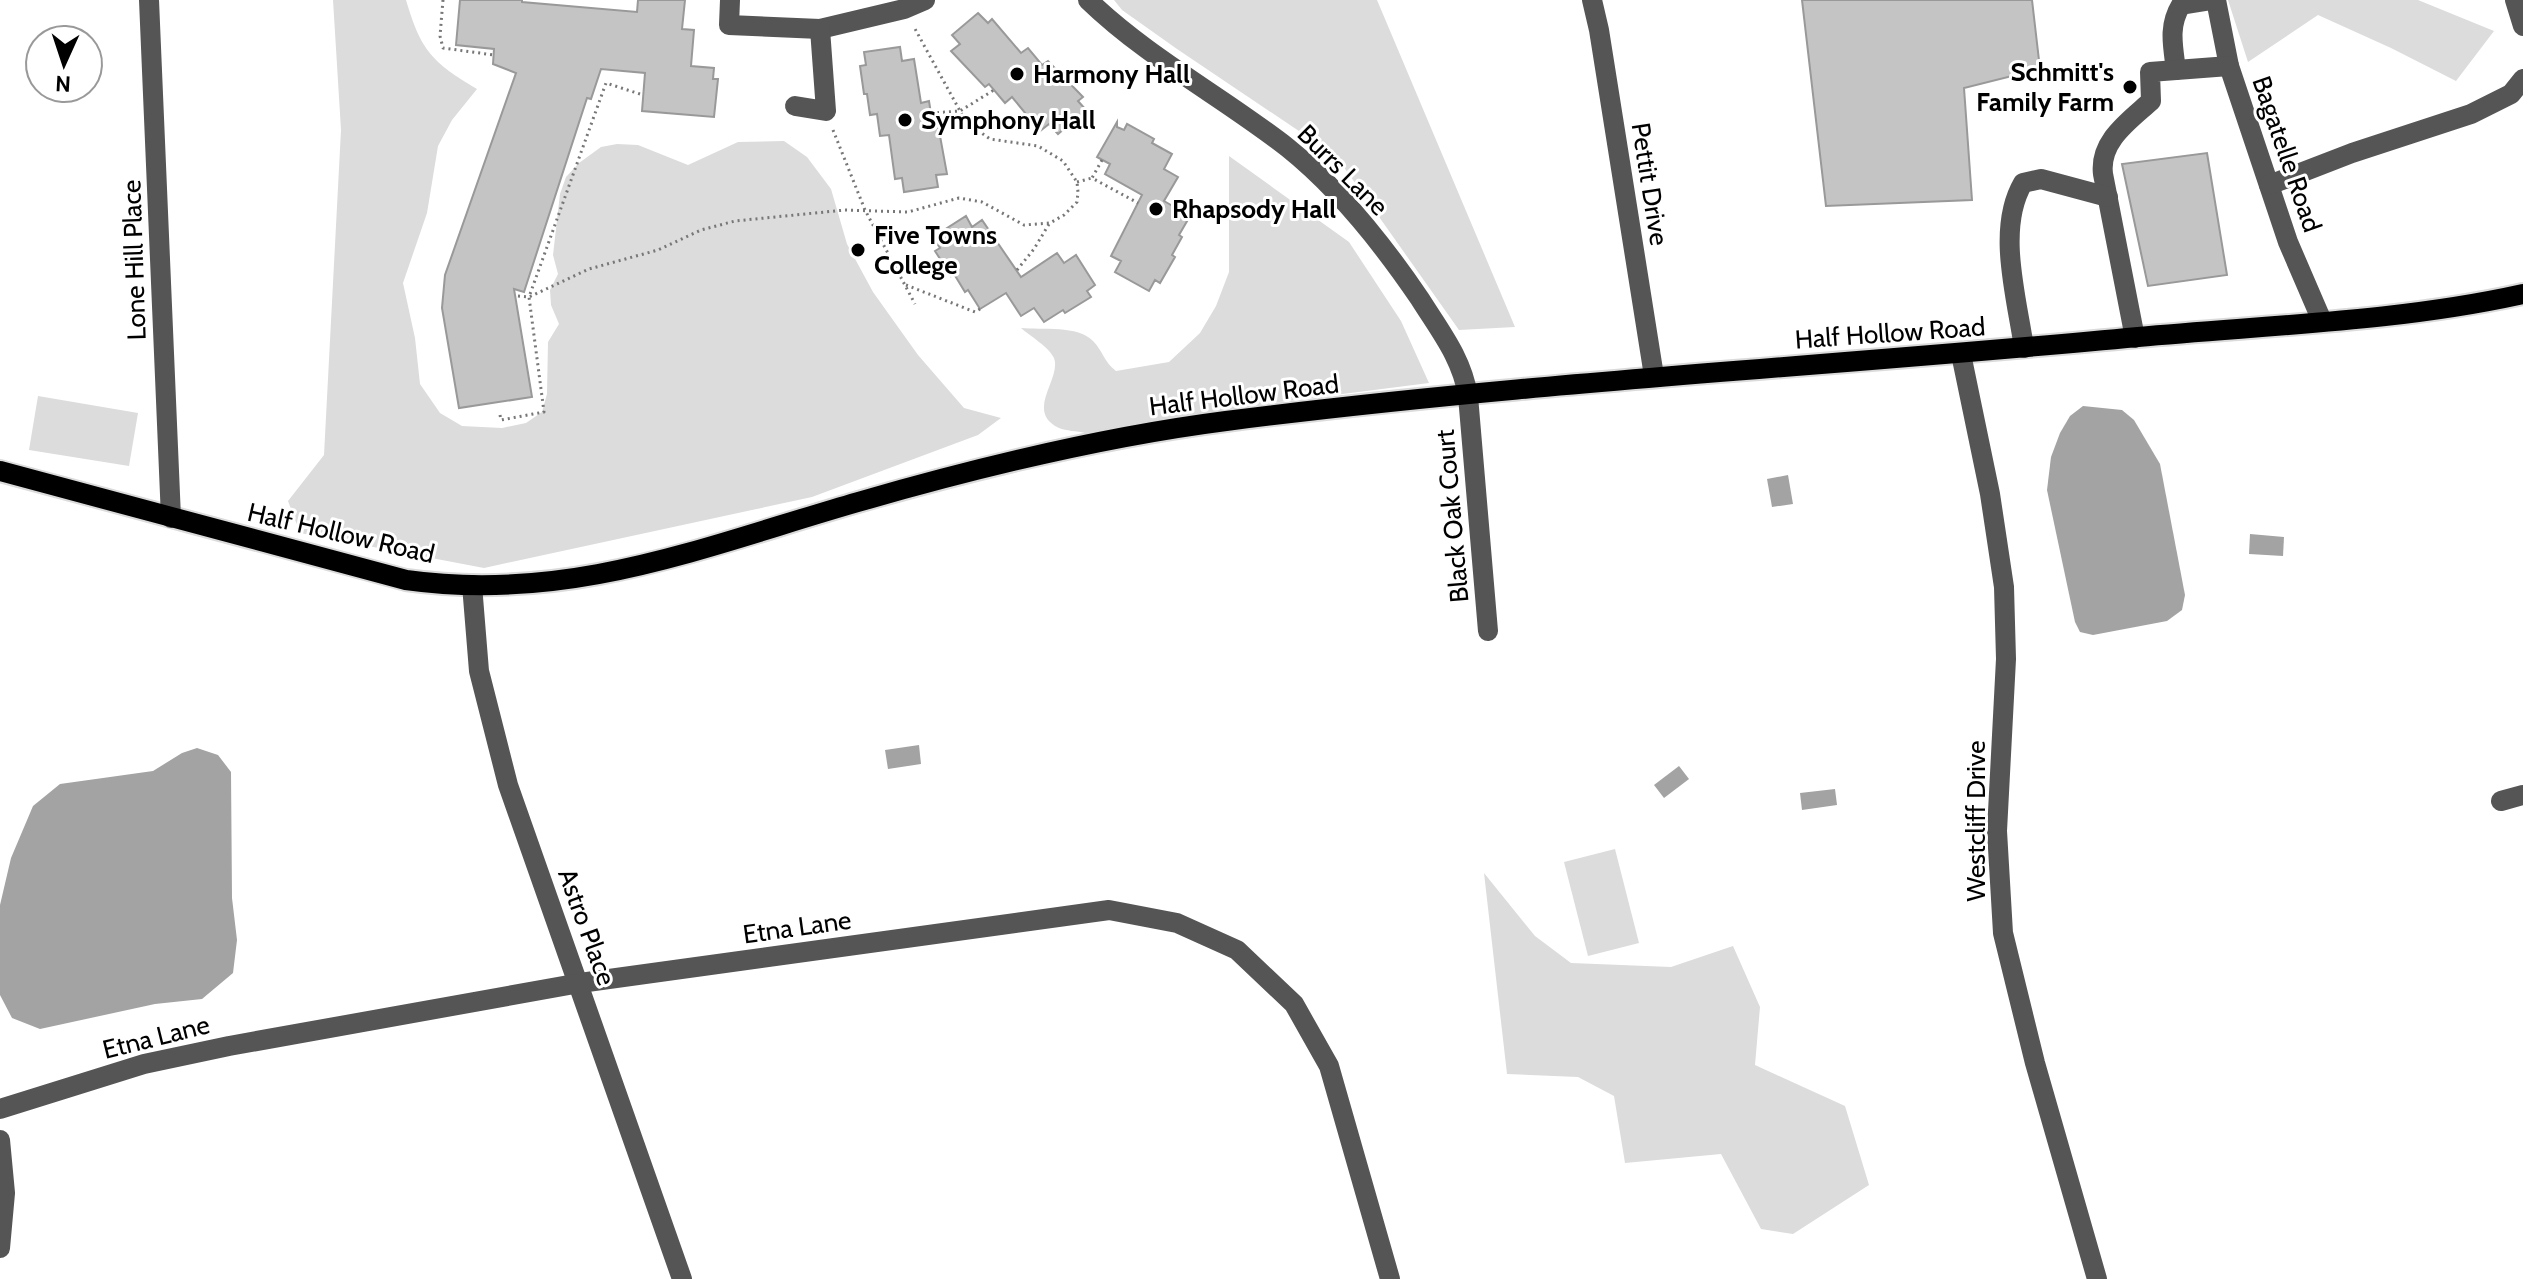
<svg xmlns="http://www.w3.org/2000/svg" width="2523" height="1279" font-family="Cabin,sans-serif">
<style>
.green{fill:#dcdcdc}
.water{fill:#a3a3a3}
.building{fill:#c4c4c4;stroke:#999;stroke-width:2}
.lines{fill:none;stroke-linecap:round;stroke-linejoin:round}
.major-casing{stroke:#dbdbdb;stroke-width:24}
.path{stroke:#777;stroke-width:3;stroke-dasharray:2 4;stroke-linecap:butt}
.minor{stroke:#555;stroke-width:20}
.major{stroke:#000;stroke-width:20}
.poi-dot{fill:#000;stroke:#fff;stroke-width:3}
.labels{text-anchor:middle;stroke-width:6;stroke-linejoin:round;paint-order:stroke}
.poi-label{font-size:26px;font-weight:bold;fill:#000;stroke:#fff;text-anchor:start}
.street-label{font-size:26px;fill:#000;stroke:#fff}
</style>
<rect width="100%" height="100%" fill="#fff"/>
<!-- green -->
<g class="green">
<path d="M333 0H406C421 51 432 62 477 89L452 120 438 146 427 213 403 283 415 338 420 384 440 413 462 426 502 428 526 423 542 412 547 394 548 342 559 324 551 305 550 290 558 274 553 255 560 194 566 177 579 163 601 147 617 144 638 145 688 165 738 142 784 141 807 157 831 189 847 244 873 292 918 355 964 408 1001 418 978 435 812 497 484 568 300 533 288 501 324 455 341 130Z"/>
<path d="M1114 0H1377L1515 327 1459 330 1336 156 1177 49 1122 10Z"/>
<path d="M2228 0H2418L2494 31 2456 81 2391 48 2318 15 2248 62Z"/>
<path d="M1229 156 1349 242 1401 321 1429 383 1265 404 1085 433C1077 431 1066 431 1059 428 1024 411 1062 379 1054 358 1049 347 1030 336 1021 328 1042 330 1078 325 1093 341 1103 351 1104 362 1116 371L1169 362 1200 333 1216 306 1229 272Z"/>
<path d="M38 396 138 413 129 466 29 450Z"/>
<path d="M1615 849 1639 943 1588 956 1564 862Z"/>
<path d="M1484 873 1535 936 1571 963 1671 967 1733 946 1760 1007 1755 1065 1845 1106 1869 1185 1793 1234 1761 1229 1721 1154 1625 1163 1614 1096 1578 1077 1507 1074Z"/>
</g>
<!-- water -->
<g class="water">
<path d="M2083 406 2122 410 2134 420 2160 464 2185 595 2182 610 2167 621 2093 635 2080 632 2075 622 2047 490 2051 457 2060 433 2070 416Z"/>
<path d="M1788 475 1793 504 1772 507 1767 479Z"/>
<path d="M2250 534 2284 537 2283 556 2249 554Z"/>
<path d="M919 745 921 764 888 769 885 750Z"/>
<path d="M197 748 218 755 231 772 232 898 237 940 233 973 202 999 155 1004 40 1029 12 1018 0 995V905L11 858 33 806 60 784 153 771 182 753Z"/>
<path d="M1679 766 1689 779 1664 798 1654 785Z"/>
<path d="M1835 789 1837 805 1802 810 1800 793Z"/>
</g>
<!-- building -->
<g class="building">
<path d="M460 0H522V2L637 12 638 0H685L682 29 694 30 691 66 714 68 713 79H718L714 117 642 111 645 73 601 69 591 99 587 98 524 292 514 289 532 397 459 408 442 308 445 275 516 73 493 64 494 49 456 45Z"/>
<path d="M1802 0H2032L2040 69 1964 88 1972 200 1826 206Z"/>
<path d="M978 13 988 23 992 19 1021 53 1028 48 1042 65 1048 61 1083 97 1078 101 1086 110 1058 134 1049 124 1040 131 1012 97 1005 103 989 84 985 87 951 51 960 44 952 35Z"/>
<path d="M900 47 902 61 914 59 921 103 929 101 933 126 938 125 947 174 936 175 938 187 904 192 902 178 895 179 889 135 880 136 877 114 870 115 867 94H864L860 66 866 65 864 52Z"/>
<path d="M1117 122V127L1124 130 1127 124 1154 139 1152 143 1172 154 1164 169 1178 177 1164 201 1190 216 1179 235 1182 237 1172 255 1175 257 1160 283 1155 280 1149 291 1115 272 1121 261 1111 256 1142 195 1105 174 1110 164 1097 157Z"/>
<path d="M2207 153 2227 275 2148 286 2122 164Z"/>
<path d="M966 216 972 227 982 220 1021 277 1057 253 1064 263 1076 255 1095 285 1087 291 1091 297 1065 313 1063 310 1044 322 1034 308 1021 316 1006 293 980 309 968 290 965 292 954 274 951 276 935 251 940 248 933 237Z"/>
</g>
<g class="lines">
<defs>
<path id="major" d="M0 471 406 580C571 603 705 546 858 502 979 467 1101 437 1226 421 1529 382 1834 366 2138 337 2266 325 2397 322 2523 294"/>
</defs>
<!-- major casing -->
<use href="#major" class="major-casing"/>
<!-- path -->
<g class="path">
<path d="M443 0 440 36 443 48 494 55"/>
<path d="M931 113 960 111 994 90"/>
<path d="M833 130 865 210 915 304"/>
<path d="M1102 160 1092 178 1138 203"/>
<path d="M1077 182 1092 178"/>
<path d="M1017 270 1034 249 1049 224"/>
<path d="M906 285 975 312 980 309"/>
<path d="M518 296 529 297 589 269 658 250 701 230 735 221 845 210 908 212 959 198 982 202 1024 225 1050 223 1064 215 1077 202 1078 192 1077 182 1063 161 1038 146 990 139 966 122 914 27"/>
<path d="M500 415 501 420 544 412 529 297 606 83 643 95"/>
</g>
<!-- minor -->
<g class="minor">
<path d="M149 0 171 518"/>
<path d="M730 0 729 25 820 29 904 9 925 0"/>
<path d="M1088 0C1148 58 1223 97 1288 148 1338 188 1384 246 1420 299 1440 331 1462 358 1468 396L1488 631"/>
<path d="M1592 0 1599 30 1654 376"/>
<path d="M2216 0 2229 66 2288 242 2322 321"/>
<path d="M2515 0 2523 26"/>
<path d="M2176 70C2173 46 2168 26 2181 5L2212 0"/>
<path d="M795 106 826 111 820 29"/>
<path d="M2269 185 2352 153 2471 114 2511 94 2523 79"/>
<path d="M2135 338 2103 174C2099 141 2129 121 2151 101L2150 72 2229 66"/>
<path d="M2024 348C2017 298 1996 229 2023 183L2041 179 2108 197"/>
<path d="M1961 354 1990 494 2004 587 2006 659 1997 831 2003 933 2035 1063 2097 1279"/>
<path d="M472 585 479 671 508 785 682 1279"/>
<path d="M2501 801 2523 795"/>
<path d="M0 1109 144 1064 229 1046 580 983 1109 910 1177 923 1237 950 1294 1004 1329 1066 1390 1279"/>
<path d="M0 1140 5 1193 0 1248"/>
</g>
<!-- major -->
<use href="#major" class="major"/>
</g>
<!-- markers -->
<g class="poi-dot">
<circle cx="1017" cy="74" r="8"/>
<circle cx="2130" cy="87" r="8"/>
<circle cx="905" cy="120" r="8"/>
<circle cx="1156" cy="209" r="8"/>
<circle cx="858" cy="250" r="8"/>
</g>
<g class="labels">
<!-- poi labels -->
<g class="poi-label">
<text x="2114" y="81" text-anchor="end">Schmitt's<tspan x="2114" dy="30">Family Farm</tspan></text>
<text x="1033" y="83">Harmony Hall</text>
<text x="921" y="129">Symphony Hall</text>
<text x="1172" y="218">Rhapsody Hall</text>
<text x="874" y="244">Five Towns<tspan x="874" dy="30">College</tspan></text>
</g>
<!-- street labels -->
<g class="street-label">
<text transform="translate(2287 154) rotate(71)" y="9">Bagatelle Road</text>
<text transform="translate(1343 170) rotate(45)" y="9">Burrs Lane</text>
<text transform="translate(1650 184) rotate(81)" y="9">Pettit Drive</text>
<text transform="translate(134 260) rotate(-92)" y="9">Lone Hill Place</text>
<text transform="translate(1890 333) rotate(-4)" y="9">Half Hollow Road</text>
<text transform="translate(1244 395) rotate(-7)" y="9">Half Hollow Road</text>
<text transform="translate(1452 516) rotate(-95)" y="9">Black Oak Court</text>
<text transform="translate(341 533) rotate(13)" y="9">Half Hollow Road</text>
<text transform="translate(1976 821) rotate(-90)" y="9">Westcliff Drive</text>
<text transform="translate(587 927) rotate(70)" y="9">Astro Place</text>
<text transform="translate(797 927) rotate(-8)" y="9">Etna Lane</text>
<text transform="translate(156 1037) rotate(-14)" y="9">Etna Lane</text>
</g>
</g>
<!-- north arrow -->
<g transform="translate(64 64) rotate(183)"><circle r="38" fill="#ffffff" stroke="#999999" stroke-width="2"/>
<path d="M0-6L14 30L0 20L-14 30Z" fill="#000000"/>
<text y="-12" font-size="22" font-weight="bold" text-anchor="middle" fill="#000000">N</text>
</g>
</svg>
